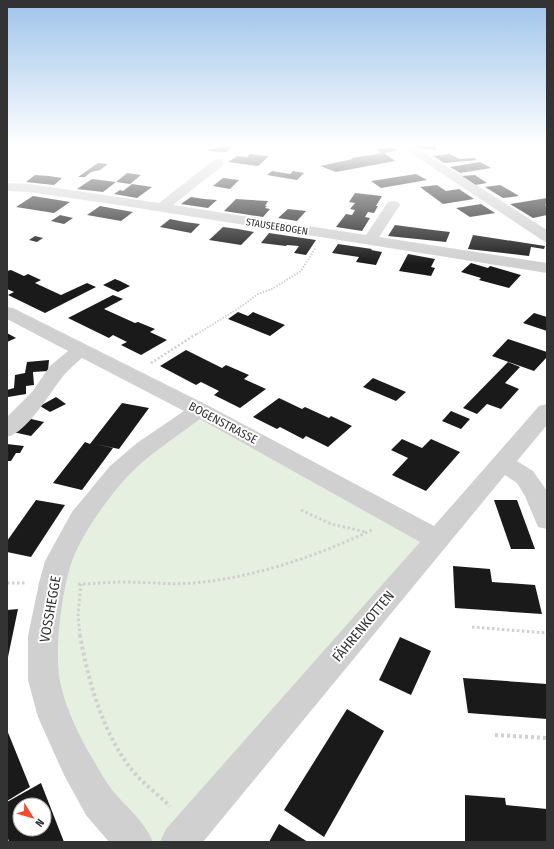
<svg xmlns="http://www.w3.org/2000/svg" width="554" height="849" font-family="'Fira Sans Condensed',sans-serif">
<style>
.green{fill:#e6f0e1}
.building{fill:#1a1a1a;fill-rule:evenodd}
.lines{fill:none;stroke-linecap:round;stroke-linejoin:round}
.path-far3{stroke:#d0d0d0;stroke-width:2;stroke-dasharray:1.5 1.5;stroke-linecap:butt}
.path-far2{stroke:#d0d0d0;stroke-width:2.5;stroke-dasharray:2 2;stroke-linecap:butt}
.path-far1{stroke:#d0d0d0;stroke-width:3;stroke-dasharray:2.5 2.5;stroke-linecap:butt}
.path{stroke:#d0d0d0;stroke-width:4;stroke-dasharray:3 3;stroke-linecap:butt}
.minor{fill:#d0d0d0;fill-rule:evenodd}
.labels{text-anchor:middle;stroke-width:4;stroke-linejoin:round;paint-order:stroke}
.far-street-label{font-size:10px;fill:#333;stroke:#fff}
.street-label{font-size:12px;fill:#333;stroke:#fff}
.near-street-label{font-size:14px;fill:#333;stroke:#fff}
</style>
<rect width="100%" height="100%" fill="#fff"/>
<!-- green -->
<path class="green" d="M199 410 437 539 179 842H135L63 721 48 608 66 547 118 472Z"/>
<!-- building -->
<g class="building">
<path d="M219 145 232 147 226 152 207 151 208 150H204L216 148Z"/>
<path d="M417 145H436V150L416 148Z"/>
<path d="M393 147 398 151 382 153 377 149Z"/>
<path d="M384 153 395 161 336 172 320 166 353 159 351 158Z"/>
<path d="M250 154 269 156 258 166 228 162 237 156 247 157Z"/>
<path d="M450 154 459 159 474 158 477 160 444 163 433 156Z"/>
<path d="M480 162 491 168 460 173 450 167Z"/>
<path d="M98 163 108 164 100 170 91 172 85 177H78Z"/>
<path d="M272 171 290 174 293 171 304 173 297 180 267 175Z"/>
<path d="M127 173 141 175 130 184 116 182Z"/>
<path d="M416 174 427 180 381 188 371 181Z"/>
<path d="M35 175 49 176 62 178 54 185 26 182Z"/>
<path d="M475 175 487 183 475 185 462 176Z"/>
<path d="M223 178 239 180 230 189 213 186Z"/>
<path d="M92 179 116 182 103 192 77 189Z"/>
<path d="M132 184 152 187 137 198 114 194 120 190 123 191Z"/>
<path d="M437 185 446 191 459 189 474 199 443 204 420 187Z"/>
<path d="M500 185 509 190 519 196 503 198 485 187Z"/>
<path d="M355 193 382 196 376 206H378L374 213 368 212 365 217 370 218 362 231 336 227 346 214 352 215 355 210 350 209 355 203 349 202Z"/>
<path d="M33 196 52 199 70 202 54 213 16 207Z"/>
<path d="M191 197 204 199 217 200 208 208 181 204Z"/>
<path d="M547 198V204L545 205 547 207V215L533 218 510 204Z"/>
<path d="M236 199 268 201 265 206H267L265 208 270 209 263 217 224 211Z"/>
<path d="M481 204 495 213 470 217 456 208Z"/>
<path d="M100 206 116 209 133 212 121 221 87 215Z"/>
<path d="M288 209 306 211 297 221 278 218Z"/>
<path d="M60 215 73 218 64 224 51 221Z"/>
<path d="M170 219 185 222 200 224 191 233 160 227Z"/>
<path d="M395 225 433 230 450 232 446 242 388 236Z"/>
<path d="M223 227 238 229 254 232 241 245 209 240Z"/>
<path d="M269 233 316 240 306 255 294 253 299 246 287 245 286 246 261 243Z"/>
<path d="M473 235 545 246 544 249 531 247 529 256 468 249Z"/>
<path d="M35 236 43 238 37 242 29 240Z"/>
<path d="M338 244 372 249 371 250 382 252 376 265 356 262 359 257 332 253Z"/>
<path d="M408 254 435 259 431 267 435 268 431 276 399 271Z"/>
<path d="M471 263 488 268 490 266 521 275 509 288 479 280 481 278 461 272Z"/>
<path d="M11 270 24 276 28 274 41 280 35 283 61 295 87 283 96 287 45 313 8 295 14 292 7 289V271Z"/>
<path d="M115 279 120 281 130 286 118 292 103 285Z"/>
<path d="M113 295 123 299 104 309 135 323 138 322 155 329 150 332 167 340 141 355 121 345 127 342 113 335 109 338 68 318Z"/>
<path d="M238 312 248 316 253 312 285 325 270 336 228 319Z"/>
<path d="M534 313 547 317V331L523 323Z"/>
<path d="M7 333 16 338 7 342Z"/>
<path d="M508 339 547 352V357L534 371 492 356Z"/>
<path d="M186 350 222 368 226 365 249 375 244 379 266 389 240 408 214 395 219 391 201 382 196 385 160 366Z"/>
<path d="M49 360 48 371 33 372 34 385 26 386V394L8 397 7 390 14 388 15 375 25 373 27 362Z"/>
<path d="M508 362 520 367 505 383 519 389 501 409 487 404 477 414 463 408Z"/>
<path d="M373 378 406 392 396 401 363 387Z"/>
<path d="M56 397 66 404 50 412 40 406Z"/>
<path d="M279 398 302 409 305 407 329 418 331 416 352 426 328 447 306 436 303 439 280 427 277 429 253 417Z"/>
<path d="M122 403 149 408 119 449 95 444 113 448 82 490 53 483 85 442 90 444Z"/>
<path d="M451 411 470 419 461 429 442 421Z"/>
<path d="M27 418 44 422 31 436 13 432Z"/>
<path d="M402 439 422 448 431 439 460 452 426 491 392 475 408 458 391 450Z"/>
<path d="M7 444 24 446 20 453H16L11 461H7Z"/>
<path d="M36 500 65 505 31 557 7 552V541Z"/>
<path d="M494 500H517L535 549H511Z"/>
<path d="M453 566 490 569 492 582 535 585 542 614 455 608Z"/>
<path d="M18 609 8 657H7V610Z"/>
<path d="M400 637 431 651 411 695 379 680Z"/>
<path d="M463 678 547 684V719L468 713Z"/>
<path d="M347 709 384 731 324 837 284 810Z"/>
<path d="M7 730 30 787 7 801Z"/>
<path d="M41 783 64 842H9L7 835V802ZM20 805H44V829H20Z"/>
<path d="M465 795 505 798 506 805 547 809V842H465Z"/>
<path d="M279 824 308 842H269Z"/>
</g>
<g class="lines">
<!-- path-far3 -->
<path class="path-far3" d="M197 334 239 308 258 294 272 289 301 271 316 247"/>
<!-- path-far2 -->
<path class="path-far2" d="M151 363 198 333"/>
<!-- path-far1 -->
<g class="path-far1">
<path d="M301 510 331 524 366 532"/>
<path d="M7 583H27"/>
<path d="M78 584C93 584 108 582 124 582 147 582 170 585 194 583 257 577 317 556 374 529"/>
<path d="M472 627 547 633"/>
<path d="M80 636 78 614 81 584"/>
</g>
<!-- path -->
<g class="path">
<path d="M80 635C88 680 101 727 128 765 139 780 156 793 170 806"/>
<path d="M495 735 547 738"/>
</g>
<!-- minor -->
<g class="minor">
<path d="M399 145H413L547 230V242L542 240Z"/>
<path d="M218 159 222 160 224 163 222 166 173 205 366 235 388 202 393 201 398 202 400 205 379 237 547 263V273L125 206 29 192 7 191V183L29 184 159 203 214 160Z"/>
<path d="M7 307 13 308 207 405 434 526 539 406 547 404V425L517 461 533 471 547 491V529L538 527 525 496 517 483 505 475 203 842H160L166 829 420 542 200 419C175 438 147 455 126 478 107 499 82 534 72 561 62 590 54 651 60 681 65 706 76 729 88 751 96 764 103 778 112 790 127 808 144 820 153 842H109L86 815 64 775 38 717 28 680V636L39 583 45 561 72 512 110 466 137 443 184 411 82 358C76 363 69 369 64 375 50 392 28 432 7 437V417L32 392 50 366 68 351 7 319Z"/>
</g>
</g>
<!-- sky -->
<linearGradient id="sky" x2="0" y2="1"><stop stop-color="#9dc3eb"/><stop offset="0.55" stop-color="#fff"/><stop offset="1" stop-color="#fff" stop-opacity="0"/></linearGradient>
<rect width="554" height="264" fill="url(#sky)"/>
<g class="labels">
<!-- far-street labels -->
<g class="far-street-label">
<text transform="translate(277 226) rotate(9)" y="4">STAUSEEBOGEN</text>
</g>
<!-- street labels -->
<g class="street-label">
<text transform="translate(223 423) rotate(28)" y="4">BOGENSTRASSE</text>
</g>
<!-- near-street labels -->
<g class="near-street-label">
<text transform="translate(50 609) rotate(-80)" y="5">VOSSHEGGE</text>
<text transform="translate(363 626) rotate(-50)" y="5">FÄHRENKOTTEN</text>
</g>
</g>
<!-- border -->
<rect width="554" height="849" fill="none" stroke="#333333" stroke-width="16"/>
<!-- north arrow -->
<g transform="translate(32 817) rotate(127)"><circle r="19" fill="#ffffff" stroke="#adadad"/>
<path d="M0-3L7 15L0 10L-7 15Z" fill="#f34a2c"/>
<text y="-6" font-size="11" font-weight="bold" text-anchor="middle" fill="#333333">N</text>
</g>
</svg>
